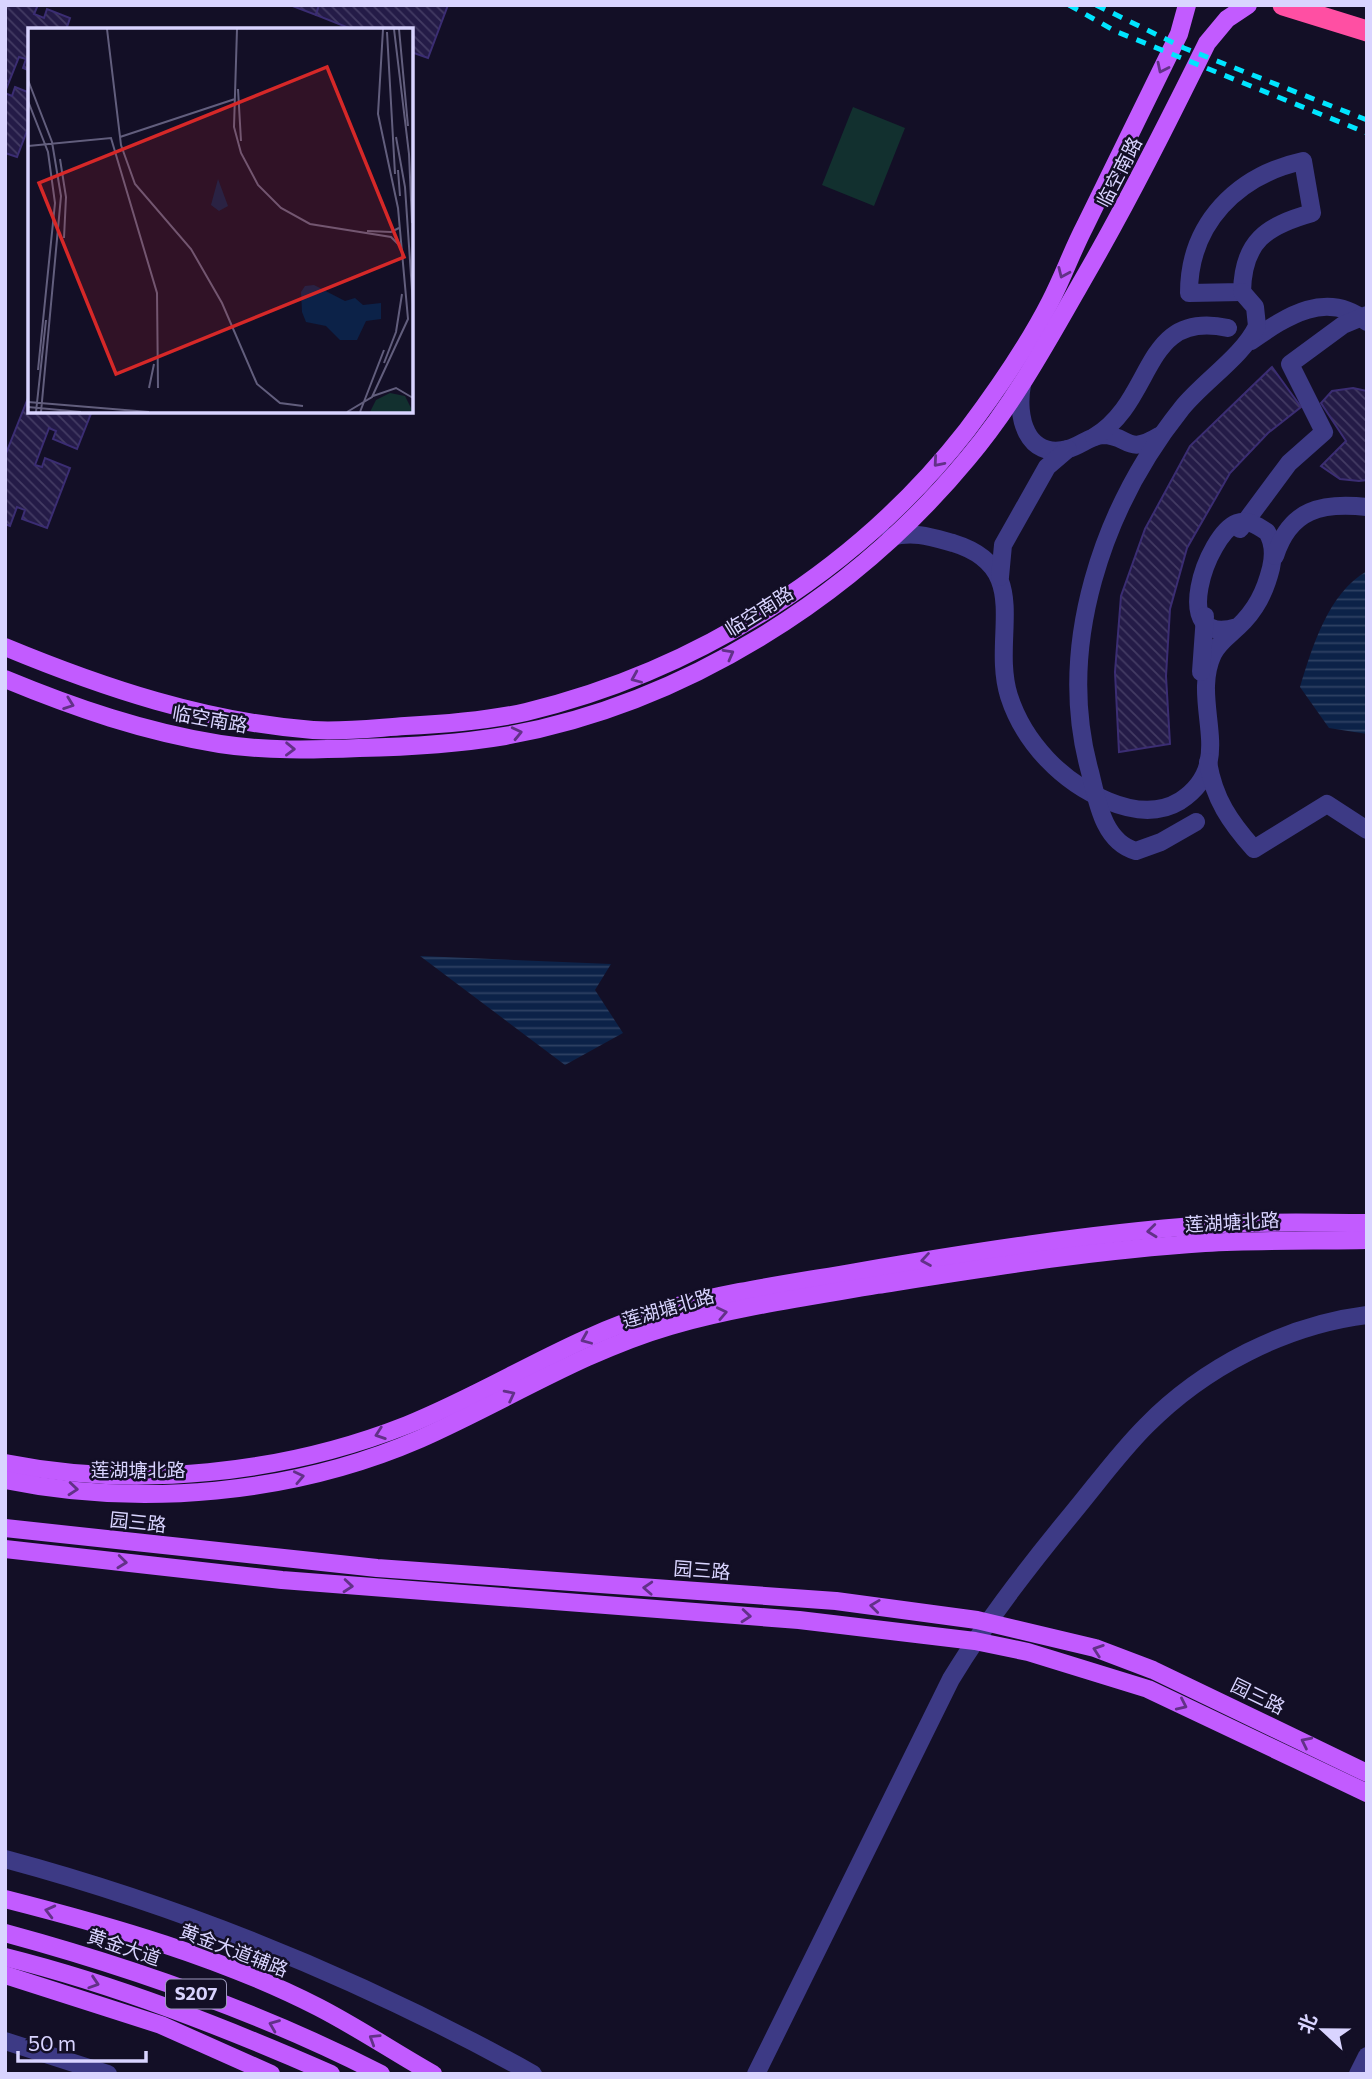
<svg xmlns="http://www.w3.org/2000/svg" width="1372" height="2079" font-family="Commissioner,'Noto Sans SC',sans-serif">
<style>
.green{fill:#12302f}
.water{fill:url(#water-rules)}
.building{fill:url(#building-back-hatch);stroke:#3b2d73;stroke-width:2}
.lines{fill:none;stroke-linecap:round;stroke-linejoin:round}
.minor{stroke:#3d3a85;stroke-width:18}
.major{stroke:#c25bff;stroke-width:18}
.highway{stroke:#ff4fa3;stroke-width:21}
.rail{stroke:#00e5ff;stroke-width:5;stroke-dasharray:10 9;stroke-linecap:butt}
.oneway{stroke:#623188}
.labels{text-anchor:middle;stroke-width:5;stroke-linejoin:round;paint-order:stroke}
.shield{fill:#130f26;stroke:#9e99be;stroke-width:2}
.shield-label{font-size:18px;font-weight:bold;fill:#d9d4ff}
.street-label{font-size:19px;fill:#d9d4ff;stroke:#130f26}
.inset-road{fill:none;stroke:#625e7d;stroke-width:2}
.view{fill:#d62828;fill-opacity:0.15;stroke:#d62828;stroke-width:3.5}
.inset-edge{fill:none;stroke:#d9d4ff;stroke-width:3.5}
</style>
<defs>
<pattern id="water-rules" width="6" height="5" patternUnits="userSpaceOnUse" patternTransform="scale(1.75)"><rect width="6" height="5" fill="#0c2248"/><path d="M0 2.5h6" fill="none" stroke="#2f4163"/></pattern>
<pattern id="building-back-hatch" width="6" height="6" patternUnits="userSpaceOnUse" patternTransform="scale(1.75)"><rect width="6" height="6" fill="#241b47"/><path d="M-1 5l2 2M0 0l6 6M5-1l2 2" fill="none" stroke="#433b63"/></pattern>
</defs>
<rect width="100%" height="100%" fill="#130f26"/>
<!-- green -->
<path class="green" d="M853 107 905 128 874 206 822 185Z"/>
<!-- water -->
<g class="water">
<path d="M1367 571V734L1329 728 1300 687C1312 648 1328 593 1367 571Z"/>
<path d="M420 956 611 964 595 990 623 1033 565 1065Z"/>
</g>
<!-- building -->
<g class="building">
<path d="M6 5H38L34 14 44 18 47 9 70 18 66 30H30V71L23 68 26 59 19 57 5 92Z"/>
<path d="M290 5H319L316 15Z"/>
<path d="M319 5H448L428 58 411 52V30H354L316 15Z"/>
<path d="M15 87 30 93V123L17 157 5 153V93L12 96Z"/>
<path d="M1272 367 1301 407 1268 433 1230 473 1187 548 1170 609 1166 676 1170 744 1119 752 1115 672 1121 596 1145 529 1190 446Z"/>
<path d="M1353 388 1367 391V480L1359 481 1340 479 1321 466 1346 441 1321 403 1332 391Z"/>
<path d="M30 393V411H92L77 449 53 439 56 431 49 428 35 465 42 467 45 458 70 468 47 528 22 519 25 510 17 507 10 526 5 524V456Z"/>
</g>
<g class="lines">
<!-- minor -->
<g class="minor">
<path d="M1303 161 1312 213C1266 226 1243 241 1242 292L1189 293C1189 223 1238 175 1303 161Z"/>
<path d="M1251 341C1287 316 1327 289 1367 322"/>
<path d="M1022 385C1016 416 1026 460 1068 449 1080 446 1090 436 1103 435 1129 435 1126 456 1159 436"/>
<path d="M1094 437C1156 400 1141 309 1228 328"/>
<path d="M1240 529 1289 463 1324 432 1290 364 1343 325 1367 315"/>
<path d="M891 537C914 531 931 537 953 543 1035 568 990 635 1009 696 1024 743 1063 783 1108 801 1132 811 1157 815 1180 801 1239 763 1189 705 1213 654 1219 642 1229 636 1238 627 1256 610 1265 592 1271 568 1274 555 1274 543 1267 532 1258 526 1248 519 1237 523 1207 534 1167 649 1237 627"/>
<path d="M1275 556C1290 509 1322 502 1367 507"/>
<path d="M1000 577 1003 545 1047 467 1068 449"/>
<path d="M1201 672 1205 616"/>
<path d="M1208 762C1214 799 1230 822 1254 849L1327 804 1367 830"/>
<path d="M1196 822 1161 842 1136 851C1103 842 1097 800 1090 772 1055 646 1103 507 1182 408 1204 381 1243 356 1257 326L1255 307 1242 292"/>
<path d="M5 1859C191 1909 365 1981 533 2074"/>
<path d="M5 2041 108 2074"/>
<path d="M756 2074 951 1679C986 1621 1028 1567 1071 1515 1096 1485 1119 1453 1146 1426 1204 1367 1286 1325 1367 1315"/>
<path d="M1358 2074 1367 2056"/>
</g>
<!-- major -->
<g class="major">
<path d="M5 647C104 688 206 722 313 730 343 732 375 728 405 726 445 724 486 721 526 712 697 671 858 570 967 430 997 390 1027 347 1050 302 1063 277 1072 251 1085 226 1116 162 1148 98 1179 34L1187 5"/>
<path d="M5 679C75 708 145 732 220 744 265 751 313 750 359 748 408 747 457 744 505 736 684 704 853 597 968 458 1015 402 1049 339 1085 276 1129 200 1168 122 1207 43L1227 19 1248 5"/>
<path d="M5 1463C136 1489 283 1474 407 1425 494 1390 572 1336 663 1310 726 1292 792 1283 856 1272 972 1252 1088 1234 1205 1225 1259 1221 1313 1223 1367 1223"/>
<path d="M5 1480C141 1508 293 1494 420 1439 504 1402 581 1352 670 1326 737 1307 807 1297 877 1285 985 1268 1095 1250 1205 1243 1259 1240 1313 1241 1367 1240"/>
<path d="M5 1528 377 1568 836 1601 977 1620 1095 1648 1153 1670 1367 1773"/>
<path d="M5 1549 282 1580 799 1620 975 1641 1028 1652 1148 1689 1367 1793"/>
<path d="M5 1899C111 1926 220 1957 318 2007 357 2027 394 2052 433 2074"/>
<path d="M5 1933C134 1968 262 2013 381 2074"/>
<path d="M5 1957C117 1985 226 2028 331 2074"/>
<path d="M5 1975 161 2025 271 2074"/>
</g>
<!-- highway -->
<path class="highway" d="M1283 5 1367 31"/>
<!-- rail -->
<g class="rail">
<path d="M1069 5 1115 31 1367 133"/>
<path d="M1096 5 1184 48 1367 120"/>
</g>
</g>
<!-- one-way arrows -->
<defs><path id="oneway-chevron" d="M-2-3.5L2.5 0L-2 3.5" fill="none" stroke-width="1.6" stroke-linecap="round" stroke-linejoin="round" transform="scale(1.75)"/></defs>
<g class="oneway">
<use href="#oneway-chevron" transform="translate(1162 68) rotate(116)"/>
<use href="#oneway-chevron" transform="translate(1063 273) rotate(114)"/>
<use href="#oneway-chevron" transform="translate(938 462) rotate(131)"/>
<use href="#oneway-chevron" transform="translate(729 654) rotate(-29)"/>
<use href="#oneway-chevron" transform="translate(636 678) rotate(157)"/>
<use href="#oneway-chevron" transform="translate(69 704) rotate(20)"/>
<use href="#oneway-chevron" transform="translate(517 733) rotate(-13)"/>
<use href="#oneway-chevron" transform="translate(290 749) rotate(1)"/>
<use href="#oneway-chevron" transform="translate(1152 1231) rotate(174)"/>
<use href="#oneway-chevron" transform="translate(926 1260) rotate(171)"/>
<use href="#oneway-chevron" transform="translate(722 1313) rotate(-12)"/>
<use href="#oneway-chevron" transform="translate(586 1339) rotate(157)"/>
<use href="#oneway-chevron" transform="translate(510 1395) rotate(-27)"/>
<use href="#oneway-chevron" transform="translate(380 1434) rotate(161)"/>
<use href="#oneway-chevron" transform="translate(299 1477) rotate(-12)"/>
<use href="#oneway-chevron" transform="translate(73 1489) rotate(5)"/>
<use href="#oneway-chevron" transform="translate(122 1562) rotate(6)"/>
<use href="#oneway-chevron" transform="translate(348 1586) rotate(5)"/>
<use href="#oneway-chevron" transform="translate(648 1588) rotate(-177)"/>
<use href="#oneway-chevron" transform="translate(875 1606) rotate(-173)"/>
<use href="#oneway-chevron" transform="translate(746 1616) rotate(5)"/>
<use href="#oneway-chevron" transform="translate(1098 1650) rotate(-161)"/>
<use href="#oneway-chevron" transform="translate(1182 1705) rotate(25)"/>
<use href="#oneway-chevron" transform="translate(1306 1742) rotate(-154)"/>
<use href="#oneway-chevron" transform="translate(50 1911) rotate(-166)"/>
<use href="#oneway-chevron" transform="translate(94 1983) rotate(18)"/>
<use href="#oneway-chevron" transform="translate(274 2025) rotate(-158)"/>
<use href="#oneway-chevron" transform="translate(374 2039) rotate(-148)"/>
</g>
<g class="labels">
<!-- shield labels -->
<rect class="shield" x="166" y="1979.5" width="60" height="29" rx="5"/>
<g class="shield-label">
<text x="196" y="2000">S207</text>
</g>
<!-- street labels -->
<g class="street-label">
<text transform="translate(1119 172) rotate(-63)" y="7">临空南路</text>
<text transform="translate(759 611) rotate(-32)" y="7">临空南路</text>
<text transform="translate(210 719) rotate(10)" y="7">临空南路</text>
<text transform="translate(1232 1222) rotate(-3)" y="7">莲湖塘北路</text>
<text transform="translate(668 1308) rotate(-16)" y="7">莲湖塘北路</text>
<text x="138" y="1477">莲湖塘北路</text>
<text transform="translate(138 1522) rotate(6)" y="7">园三路</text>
<text transform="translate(702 1570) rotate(4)" y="7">园三路</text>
<text transform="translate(1258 1696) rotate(26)" y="7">园三路</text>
<text transform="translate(124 1947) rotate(19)" y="7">黄金大道</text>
<text transform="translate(234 1950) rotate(21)" y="7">黄金大道辅路</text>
</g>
</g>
<!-- overview -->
<g transform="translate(28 28)">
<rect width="385" height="385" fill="#130f26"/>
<path d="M362 365 377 368 385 384H342L348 372Z" fill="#12302f"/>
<path d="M190 151 200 178 191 183 183 177ZM286 257 317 273 327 270 335 277 353 275V291L338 293 329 312H312L298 298 278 294 274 284 273 264 277 258Z" fill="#0c2248"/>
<path class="inset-road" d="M79 1 93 117 107 156 163 221 194 275 229 356 252 375 275 378M209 1 206 99 213 125 230 157 253 180 282 196 363 209 371 217M366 1 381 126 384 195M371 1 380 98M359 4 367 146M0 52 24 114 33 168 13 384M210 61 213 113M0 73 20 124 27 175 10 342M92 109 207 71M368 109 377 159 385 277M0 118 83 110 129 265 130 360M32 131 38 169 36 210M370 142 372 168M339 203 363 204 371 200M356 335 368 304 374 266M121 360 126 336M345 368 368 360 385 370M0 374 121 384M0 379 53 384M8 384 18 292M319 384 344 369 380 291 370 180 350 86 355 1M332 384 356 322"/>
<path class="view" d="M299 39 376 229 88 346 11 155Z"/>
<rect width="385" height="385" class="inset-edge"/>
</g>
<!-- border -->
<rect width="1372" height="2079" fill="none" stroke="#d9d4ff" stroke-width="14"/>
<!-- north arrow -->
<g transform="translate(1323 2030) rotate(292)" stroke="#130f26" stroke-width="5" paint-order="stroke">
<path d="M0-5L12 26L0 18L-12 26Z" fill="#d9d4ff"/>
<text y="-10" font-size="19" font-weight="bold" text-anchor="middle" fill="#d9d4ff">北</text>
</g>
<!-- scale -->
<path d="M18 2051v10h128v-10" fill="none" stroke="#d9d4ff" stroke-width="3.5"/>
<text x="28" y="2051" font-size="21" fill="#d9d4ff" stroke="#130f26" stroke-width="5" paint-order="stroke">50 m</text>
</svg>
